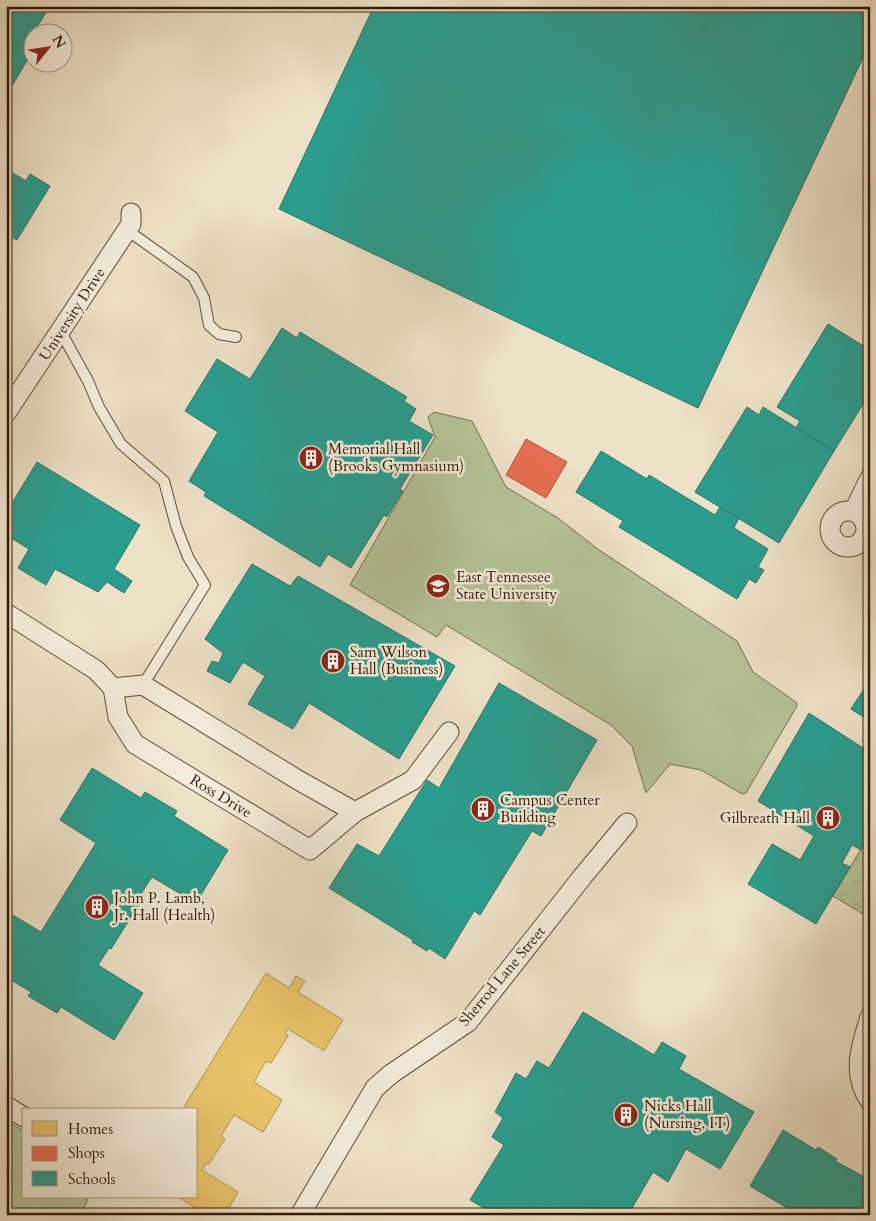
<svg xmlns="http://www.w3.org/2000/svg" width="876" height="1221" font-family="Cardo,serif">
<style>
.grass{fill:#b5c398;stroke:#746e4f}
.forest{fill:url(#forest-crowns);stroke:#746e4f}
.homes{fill:#e9c46a;stroke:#b2914c}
.shops{fill:#e76f51;stroke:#b1553a}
.schools{fill:#2a9d8f;stroke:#2c7566}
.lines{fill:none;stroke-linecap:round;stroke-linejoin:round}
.lane-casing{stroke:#614b36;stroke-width:12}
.street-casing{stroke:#614b36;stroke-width:21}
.lane{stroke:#f3ecdb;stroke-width:10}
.street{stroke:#f3ecdb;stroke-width:19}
.labels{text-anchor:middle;stroke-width:5;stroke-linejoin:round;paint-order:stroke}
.street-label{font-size:15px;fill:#321906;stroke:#f3ecdb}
.poi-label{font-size:15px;fill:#321906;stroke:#f3ecdb;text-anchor:start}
</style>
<defs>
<pattern id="forest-crowns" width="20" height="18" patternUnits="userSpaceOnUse" patternTransform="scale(1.25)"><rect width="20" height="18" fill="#b5c398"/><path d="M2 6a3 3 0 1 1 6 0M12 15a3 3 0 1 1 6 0" fill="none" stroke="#9ca782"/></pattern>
</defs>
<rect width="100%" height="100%" fill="#ede1c7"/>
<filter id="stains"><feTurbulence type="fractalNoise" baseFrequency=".004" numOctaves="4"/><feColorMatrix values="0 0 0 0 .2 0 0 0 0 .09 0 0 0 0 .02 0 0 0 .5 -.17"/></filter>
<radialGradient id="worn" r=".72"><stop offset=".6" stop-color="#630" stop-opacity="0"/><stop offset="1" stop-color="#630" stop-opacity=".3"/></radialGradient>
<!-- grass -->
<g class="grass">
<path d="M434 412 472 421 506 487 558 518 599 550 737 641 753 672 796 702 797 706 746 793 742 794 701 770 670 764 646 793 632 746 611 725 446 625 437 637 350 585 435 437 428 417Z"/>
<path d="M6 1121 24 1131V1197H88C86 1214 68 1218 54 1214 50 1212 47 1209 43 1209 37 1209 33 1211 29 1215H6Z"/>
</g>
<!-- forest -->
<path class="forest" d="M870 834V918L833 896Z"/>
<!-- homes -->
<path class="homes" d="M266 973 289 988 296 976 305 981 298 992 343 1020 324 1051 288 1029 285 1034 288 1036 271 1063 266 1061 254 1082 282 1100 263 1132 234 1115 221 1136 225 1139 209 1164 206 1163 202 1170 238 1192 225 1215H207L178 1197H196V1110H182Z"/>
<!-- shops -->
<path class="shops" d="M526 439 567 462 546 498 506 475Z"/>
<!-- schools -->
<g class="schools">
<path d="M6 6H50L34 32H32V36L25 48 32 52 12 86 6 82Z"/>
<path d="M374 6H870V43L698 408 279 209Z"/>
<path d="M6 169 26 181 30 174 50 186 17 240 6 234Z"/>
<path d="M828 324 870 350V393L834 451 796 428 800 421 777 407Z"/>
<path d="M282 328 297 338 300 332 407 397 404 401 416 409 409 421 433 435 400 489 403 491 387 517 384 515 351 568 328 554 320 567 204 496 206 492 189 481 218 432 185 411 217 359 250 379Z"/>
<path d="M747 407 759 415 763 407 834 451 779 543 695 492Z"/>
<path d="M601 451 647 479 649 475 715 515 720 507 739 518 734 528 768 549 758 567 764 570 756 583 749 579 737 599 619 527 623 521 576 492Z"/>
<path d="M37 462 140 525 114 569 132 581 124 593 107 582 98 592 55 569 46 585 18 568 29 549 6 535V513Z"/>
<path d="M252 564 290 586 298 576 455 666 399 759 309 703 293 729 248 704 265 676 243 662 230 683 207 671 212 661 219 663 223 653 205 639Z"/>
<path d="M870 680V721L851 709Z"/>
<path d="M499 683 597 740 541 836 532 831 480 915 474 911 445 959 429 948 427 951 412 942 413 940 329 888 357 844 379 856 427 780 439 788Z"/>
<path d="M809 713 863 748 870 737V835L861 850 852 845 842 863 850 867 816 924 748 884 772 844 800 860 814 836 758 801Z"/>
<path d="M92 768 141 798 145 792 177 811 174 816 228 850 196 903 152 877 141 894 144 896 111 949 109 948 98 965 143 993 114 1040 61 1007 57 1013 28 996 31 992 6 977V911L41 932 96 843 60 820Z"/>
<path d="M583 1012 654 1055 662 1042 686 1056 679 1069 754 1112 720 1169 686 1149 668 1182 653 1172 628 1215H496L470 1200 504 1145 492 1137 503 1118 495 1112 516 1073 526 1079 537 1061 549 1068Z"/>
<path d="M783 1130 816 1150 818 1147 837 1159 835 1161 870 1180V1215H799L750 1186Z"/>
</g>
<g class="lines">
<defs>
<g id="lane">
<path d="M127 230 193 277 204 298 209 325 219 334 236 337"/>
<path d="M61 332 88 381 99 407 121 444 164 481 176 526 188 557 205 585 143 685"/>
</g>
<g id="street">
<path d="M6 413 131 224V213"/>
<circle cx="848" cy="529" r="18"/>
<path d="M854 511 870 478"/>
<path d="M6 613 96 670 113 688 118 717 135 744 310 850 355 812 413 780 449 732"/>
<path d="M113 688 143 685 298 780 355 812"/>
<path d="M870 1017C861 1046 851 1074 870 1101"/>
<path d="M6 1106 24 1117"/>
<path d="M300 1215 375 1088 391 1074 468 1022 583 876 627 823"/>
</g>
</defs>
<!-- lane casing -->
<use href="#lane" class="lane-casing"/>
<!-- street casing -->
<use href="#street" class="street-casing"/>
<!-- lane -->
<use href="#lane" class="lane"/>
<!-- street -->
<use href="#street" class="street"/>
</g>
<!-- icons -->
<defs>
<symbol id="building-disc" viewBox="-11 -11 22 22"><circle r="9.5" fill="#8f2418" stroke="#f3ecdb"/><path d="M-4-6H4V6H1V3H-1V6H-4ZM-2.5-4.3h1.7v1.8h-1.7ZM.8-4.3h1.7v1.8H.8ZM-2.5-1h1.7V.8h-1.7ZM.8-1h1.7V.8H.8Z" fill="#fff"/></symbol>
<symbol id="university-disc" viewBox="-11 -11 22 22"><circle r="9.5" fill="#8f2418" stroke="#f3ecdb"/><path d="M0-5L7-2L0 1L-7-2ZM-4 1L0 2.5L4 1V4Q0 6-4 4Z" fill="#fff"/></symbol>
</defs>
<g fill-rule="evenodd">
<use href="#building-disc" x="297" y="444" width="28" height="28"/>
<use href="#university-disc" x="424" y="572" width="28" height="28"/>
<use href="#building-disc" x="319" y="647" width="28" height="28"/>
<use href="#building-disc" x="469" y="795" width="28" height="28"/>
<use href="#building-disc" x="814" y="804" width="28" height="28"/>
<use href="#building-disc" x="83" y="893" width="28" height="28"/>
<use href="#building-disc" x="612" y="1101" width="28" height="28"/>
</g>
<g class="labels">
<!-- street labels -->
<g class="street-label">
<text transform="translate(72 314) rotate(-57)" y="5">University Drive</text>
<text transform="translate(221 796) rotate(31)" y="5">Ross Drive</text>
<text transform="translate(502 976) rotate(-50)" y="5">Sherrod Lane Street</text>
</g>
<!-- poi labels -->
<g class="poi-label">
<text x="328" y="454">Memorial Hall<tspan x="328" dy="17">(Brooks Gymnasium)</tspan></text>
<text x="456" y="582">East Tennessee<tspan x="456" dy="17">State University</tspan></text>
<text x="350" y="657">Sam Wilson<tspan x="350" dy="17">Hall (Business)</tspan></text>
<text x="500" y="805">Campus Center<tspan x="500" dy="17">Building</tspan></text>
<text x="810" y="823" text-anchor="end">Gilbreath Hall</text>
<text x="114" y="903">John P. Lamb,<tspan x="114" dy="17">Jr. Hall (Health)</tspan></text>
<text x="644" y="1111">Nicks Hall<tspan x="644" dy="17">(Nursing, IT)</tspan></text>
</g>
</g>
<!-- margin -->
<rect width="876" height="1221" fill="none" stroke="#ede1c7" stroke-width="25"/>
<rect x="8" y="8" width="861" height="1206" fill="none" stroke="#321906" stroke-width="2.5"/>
<rect x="12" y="12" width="851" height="1196" fill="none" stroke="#321906"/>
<!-- legend -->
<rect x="22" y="1108" width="175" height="90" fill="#f3ecdb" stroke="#a69886"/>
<rect x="32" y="1121" width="25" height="15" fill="#e9c46a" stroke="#a69886"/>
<text x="68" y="1134" font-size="15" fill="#321906">Homes</text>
<rect x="32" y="1146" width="25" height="15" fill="#e76f51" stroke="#a69886"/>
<text x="68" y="1158" font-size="15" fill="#321906">Shops</text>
<rect x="32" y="1171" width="25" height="15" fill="#2a9d8f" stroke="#a69886"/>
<text x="68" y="1184" font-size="15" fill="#321906">Schools</text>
<!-- north arrow -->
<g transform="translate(48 48) rotate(60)"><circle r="24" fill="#f3ecdb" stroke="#a69886"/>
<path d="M0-4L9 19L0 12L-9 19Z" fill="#8f2418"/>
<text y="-8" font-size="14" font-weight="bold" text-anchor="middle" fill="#321906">N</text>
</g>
<rect width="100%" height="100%" filter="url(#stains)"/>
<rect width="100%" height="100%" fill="url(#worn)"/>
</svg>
